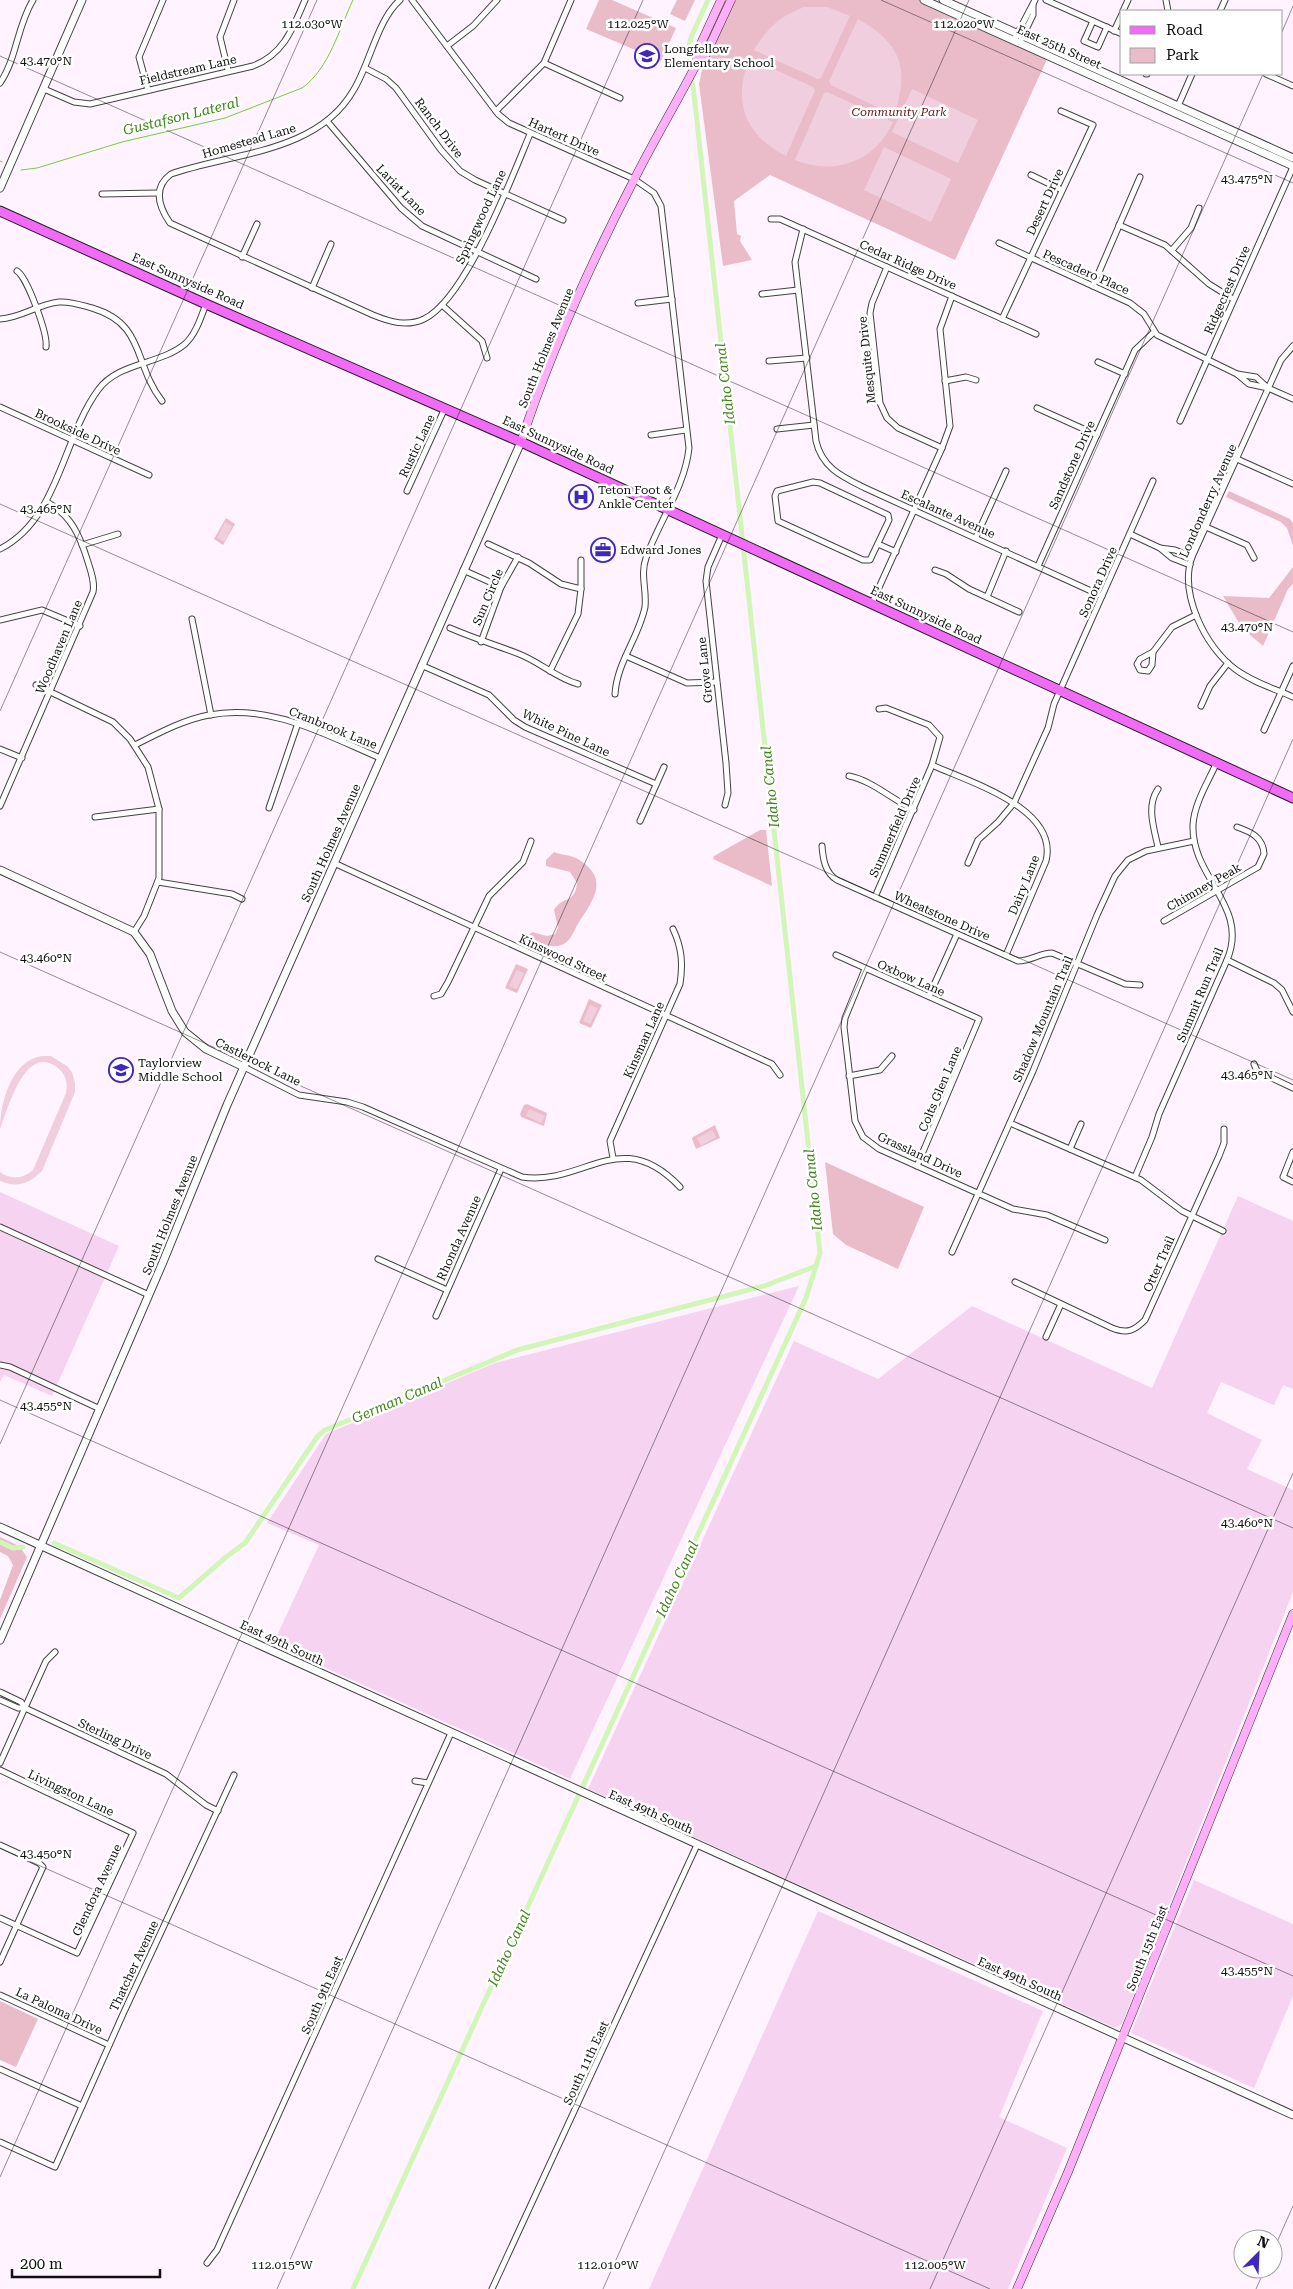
<svg xmlns="http://www.w3.org/2000/svg" width="1293" height="2289" font-family="'Roboto Serif',serif">
<style>
.farmland{fill:#f5d3f1}
.green{fill:#eabcca}
.pitch{fill:#f1cede}
.lines{fill:none;stroke-linecap:round;stroke-linejoin:round}
.stream{stroke:#78cc3f;stroke-width:1}
.canal{stroke:#d2f6b8;stroke-width:5}
.minor-casing{stroke:#434343;stroke-width:7}
.tertiary-casing{stroke:#434343;stroke-width:9}
.secondary-casing{stroke:#323232;stroke-width:9}
.primary-casing{stroke:#212121;stroke-width:11}
.minor{stroke:#fff;stroke-width:5}
.tertiary{stroke:#fff;stroke-width:7}
.secondary{stroke:#feaff7;stroke-width:8}
.primary{stroke:#f16bf7;stroke-width:9}
.ticks{fill:none;stroke:#101010;stroke-width:1;stroke-opacity:0.45}
.labels{text-anchor:middle;stroke-width:5;stroke-linejoin:round;paint-order:stroke}
.street-label{font-size:12px;fill:#101010;stroke:#fff}
.poi-label{font-size:12px;fill:#101010;stroke:#fff;text-anchor:start}
.park-label{font-size:12px;font-style:italic;fill:#682020;stroke:#fff}
.water-label{font-size:14px;font-style:italic;fill:#3f8517;stroke:#fff}
.ticks-label{font-size:12px;text-anchor:middle;fill:#101010;stroke:#fff;stroke-width:5;stroke-linejoin:round;paint-order:stroke}
</style>
<rect width="100%" height="100%" fill="#fff3ff"/>
<!-- farmland -->
<g class="farmland">
<path d="M0 1192 119 1246 52 1396 4 1375 0 1382Z"/>
<path d="M1238 1196 1293 1221V1389L1283 1385 1274 1405 1221 1382 1207 1413 1262 1440 1247 1469 1293 1490V1592L1122 2024 1115 2028 588 1789 794 1341 878 1379 972 1306 1152 1388Z"/>
<path d="M799 1286 570 1779 273 1644 319 1545 267 1523 326 1434 495 1363Z"/>
<path d="M1194 1880 1293 1924V1996L1254 2088 1131 2033Z"/>
<path d="M818 1911 1043 2011 999 2117 1067 2148 1008 2289H649Z"/>
</g>
<!-- green -->
<g class="green">
<path d="M599 0H612L676 28 661 61 586 29Z"/>
<path d="M677 0H695L685 21 670 14Z"/>
<path d="M734 0H921L1049 55 955 260 770 175 734 201 737 234 741 236 740 241 752 260 723 266 699 84 705 56Z"/>
<path d="M1229 491 1290 519 1293 523V546L1287 528 1281 522 1226 497Z"/>
<path d="M226 518 235 524 223 545 214 539Z"/>
<path d="M1293 561V584L1288 589 1263 646 1242 628 1223 596 1269 598 1293 567Z"/>
<path d="M760 830H766L772 886 713 859 714 856Z"/>
<path d="M554 852C561 855 570 855 576 858 610 877 595 898 579 922 573 932 570 945 557 946 546 947 536 942 529 935L532 932 547 936 555 934 558 928 554 910C562 896 575 904 577 883L570 872 546 866V860Z"/>
<path d="M516 964 528 969 517 993 505 988Z"/>
<path d="M589 999 602 1005 591 1028 579 1023Z"/>
<path d="M527 1104 547 1113 544 1126 521 1117 520 1114 524 1105Z"/>
<path d="M715 1125 720 1138 696 1149 692 1139 693 1137Z"/>
<path d="M825 1162 924 1207 898 1269 846 1245 833 1234Z"/>
<path d="M0 1537 19 1546 27 1557 0 1619V1600L13 1565 8 1556 0 1552Z"/>
<path d="M0 2001 38 2019 16 2067 0 2060Z"/>
</g>
<!-- pitch -->
<g class="pitch">
<path d="M804 7H827L850 16 821 78 818 79 754 50C769 26 778 18 804 7Z"/>
<path d="M858 19C901 43 910 69 894 115L831 85 829 81Z"/>
<path d="M750 58 813 87 815 90 786 156C744 135 732 100 750 58Z"/>
<path d="M912 89 978 120 958 163 892 132Z"/>
<path d="M827 92 893 122C875 162 834 176 795 160L824 93Z"/>
<path d="M884 147 951 179 931 222 864 190Z"/>
<path d="M225 522 232 526 225 542 217 538Z"/>
<path d="M517 970 524 973 517 989 509 986Z"/>
<path d="M590 1005 598 1008 590 1024 583 1021Z"/>
<path d="M42 1056H51L67 1066 72 1072 75 1083V1092L42 1171C29 1184 17 1188 0 1181V1172C11 1180 23 1179 33 1170L66 1093C68 1083 66 1075 58 1068 25 1042 8 1109 0 1129 0 1102 12 1060 42 1056Z"/>
<path d="M529 1109 545 1116 541 1123 526 1116Z"/>
<path d="M712 1130 716 1137 701 1146 697 1138Z"/>
</g>
<g class="lines">
<!-- stream -->
<g class="stream">
<path d="M0 161 2 162"/>
<path d="M21 170 37 168 122 142 225 118 302 88C329 69 339 29 353 0"/>
</g>
<!-- canal -->
<g class="canal">
<path d="M0 1542 13 1548 23 1547"/>
<path d="M54 1543 179 1598 226 1557 245 1543 317 1437 325 1430 517 1350 764 1286 816 1266"/>
<path d="M353 2289 806 1298 820 1253 694 94 687 52 692 35 708 0"/>
</g>
<defs>
<g id="minor">
<path d="M400 0C377 20 370 64 353 91 317 153 231 153 171 174 152 188 159 207 170 223L373 315C390 322 407 327 424 319 466 299 512 177 530 134"/>
<path d="M412 0 498 114 509 123 634 179 654 193 661 206 689 448C685 487 659 521 646 558 640 575 647 590 645 607 639 637 617 662 615 694"/>
<path d="M1046 0 1122 34"/>
<path d="M1166 0 1168 11"/>
<path d="M1123 11 1128 0"/>
<path d="M1220 11 1225 0"/>
<path d="M1093 21 1084 41 1098 47 1107 27"/>
<path d="M1114 31 1122 14"/>
<path d="M1014 40 1035 0"/>
<path d="M1020 42 1033 15V5"/>
<path d="M447 46 473 26 497 0"/>
<path d="M544 63 620 98"/>
<path d="M365 68 386 79 396 88 441 150 460 171 475 180 563 220"/>
<path d="M228 70 220 37 234 0"/>
<path d="M1146 74H1147"/>
<path d="M1266 74 1293 86"/>
<path d="M0 83C17 58 17 26 33 0"/>
<path d="M44 89 74 102 90 104 253 66C284 54 293 28 305 0"/>
<path d="M148 90 139 57 163 0"/>
<path d="M1178 106 1192 74"/>
<path d="M496 111 544 63 571 0"/>
<path d="M327 121 401 208 422 226 536 279"/>
<path d="M1031 175 1062 190"/>
<path d="M102 194 158 193"/>
<path d="M771 219H780L1036 334"/>
<path d="M1119 225 1165 245 1209 284 1233 299"/>
<path d="M803 229 795 262 816 441C822 468 843 477 865 488L1102 596"/>
<path d="M999 243 1130 303 1144 314 1157 335 1237 374 1256 377 1268 388 1293 399"/>
<path d="M1172 250 1191 228 1199 208"/>
<path d="M242 257 257 224"/>
<path d="M887 267 872 303 870 313 880 403 887 418 898 428 942 448"/>
<path d="M17 271C27 277 48 334 46 347"/>
<path d="M1093 286 1140 177"/>
<path d="M312 288 331 244"/>
<path d="M762 294 798 290"/>
<path d="M638 303 672 299"/>
<path d="M442 305 482 341 487 358"/>
<path d="M0 319C21 318 38 304 59 302 70 301 81 305 92 308 146 324 133 364 162 401"/>
<path d="M1002 319 1093 125 1061 111"/>
<path d="M1293 346 1281 360 1192 557C1179 593 1205 647 1235 669 1252 682 1273 688 1293 697"/>
<path d="M769 361 807 358"/>
<path d="M1098 362 1125 374"/>
<path d="M1237 374 1249 384 1268 388"/>
<path d="M945 381 966 377 976 380"/>
<path d="M0 407 149 475"/>
<path d="M1037 408 1097 435"/>
<path d="M1180 421 1293 167"/>
<path d="M777 429 814 425"/>
<path d="M651 435 686 430"/>
<path d="M1237 459 1293 484"/>
<path d="M813 482 820 483 888 515 889 520 870 560H863L778 521 775 496 777 491Z"/>
<path d="M407 491 445 408"/>
<path d="M1206 527 1247 545 1254 558"/>
<path d="M1130 534 1160 548 1175 550 1192 557"/>
<path d="M722 535 708 567 706 581 726 763 728 793 725 805"/>
<path d="M976 537 1006 471"/>
<path d="M488 544 529 563 561 584 581 589"/>
<path d="M878 544 896 552"/>
<path d="M82 545 118 534"/>
<path d="M1160 548 1172 558 1190 565"/>
<path d="M0 549C59 519 62 439 98 390 118 362 160 365 185 344 196 334 201 317 206 304"/>
<path d="M1038 566 1135 350 1154 332"/>
<path d="M463 570 501 587"/>
<path d="M935 570 946 574 969 589 1019 612"/>
<path d="M987 597 1006 551"/>
<path d="M872 603 942 448 950 426 940 329 952 296"/>
<path d="M192 619 211 715"/>
<path d="M0 620 42 610 80 626"/>
<path d="M450 628C473 638 496 645 519 654 540 662 556 678 578 684"/>
<path d="M481 642 501 587 518 557"/>
<path d="M1153 652 1172 627 1196 615"/>
<path d="M1153 652 1152 665 1148 671 1140 670 1137 664 1140 659Z"/>
<path d="M626 656 687 683 716 682"/>
<path d="M421 665 489 695 514 720 525 727 656 784"/>
<path d="M550 671 578 614 581 589V560"/>
<path d="M36 685 113 722 130 739 148 767 159 809V878L144 916 134 932"/>
<path d="M1201 706 1210 686 1228 663"/>
<path d="M1264 730 1293 666"/>
<path d="M135 745C159 733 183 720 209 715 270 703 326 735 380 758"/>
<path d="M0 749 22 758"/>
<path d="M932 765C969 782 1059 808 1046 861L1006 955"/>
<path d="M849 776C871 780 893 800 914 810"/>
<path d="M1158 789C1146 806 1154 828 1158 847"/>
<path d="M0 806 93 592C95 582 91 572 88 562 80 536 72 516 47 502"/>
<path d="M269 808 298 723"/>
<path d="M95 817 159 809"/>
<path d="M640 821 664 767"/>
<path d="M822 846C823 859 825 873 837 880L1018 961C1031 961 1040 953 1052 953L1125 984 1140 985"/>
<path d="M334 863 772 1064 780 1075"/>
<path d="M968 863 978 840 998 822 1014 803 1048 728 1054 704 1153 481"/>
<path d="M158 882 232 894 242 899"/>
<path d="M875 897 932 765 940 737 929 725 886 708 879 709"/>
<path d="M1164 921 1258 867 1264 854C1263 837 1251 832 1237 827"/>
<path d="M836 955 979 1019 917 1166"/>
<path d="M1227 960 1274 983 1282 990 1293 1012"/>
<path d="M865 969 845 1018 844 1027 855 1121 863 1137 879 1149 1013 1209 1047 1215 1105 1240"/>
<path d="M434 996 441 994 448 982 489 896 523 862 531 841"/>
<path d="M929 996 957 934"/>
<path d="M1254 1064 1257 1071 1293 1088"/>
<path d="M244 1067 299 1095 347 1102 363 1107 522 1177C585 1186 620 1124 680 1187"/>
<path d="M849 1076 880 1070 892 1056"/>
<path d="M1010 1123 1141 1180 1182 1211 1223 1231"/>
<path d="M1070 1149 1081 1124"/>
<path d="M1293 1152 1283 1177 1293 1182"/>
<path d="M613 1158 610 1141 680 984C683 964 682 948 673 929"/>
<path d="M1135 1177 1152 1137 1159 1114 1227 960C1250 906 1191 878 1193 825 1194 804 1208 782 1216 764"/>
<path d="M0 1227 149 1295"/>
<path d="M952 1252 1033 1071 1097 915 1115 876 1128 860 1146 851 1194 841"/>
<path d="M378 1259 447 1290"/>
<path d="M1015 1282 1112 1328C1127 1334 1134 1331 1145 1320L1219 1156 1224 1143V1129"/>
<path d="M436 1316 501 1169"/>
<path d="M1046 1337 1061 1304"/>
<path d="M0 1365 10 1367 100 1409"/>
<path d="M0 1692 21 1702 25 1708 166 1774 206 1805 218 1811"/>
<path d="M0 1700 18 1708H25"/>
<path d="M0 1763 46 1661 55 1652"/>
<path d="M0 1770 133 1833 77 1953 0 1918"/>
<path d="M415 1781 428 1783"/>
<path d="M0 1845 39 1863 43 1867 0 1962"/>
<path d="M0 1995 109 2045"/>
<path d="M0 2069 82 2106"/>
<path d="M0 2142 55 2167 123 2014 234 1775"/>
<path d="M207 2263 217 2250 451 1733"/>
<path d="M492 2289 697 1845"/>
</g>
<g id="tertiary">
<path d="M924 0 1293 166"/>
<path d="M943 0 1293 158"/>
<path d="M0 188 82 0"/>
<path d="M0 870 134 932 150 954 172 1011 185 1032 206 1049 244 1067"/>
<path d="M0 1527 1293 2115"/>
<path d="M0 1640 163 1262 227 1105 521 442"/>
</g>
<g id="secondary">
<path d="M697 63V52L721 0"/>
<path d="M521 442C550 353 591 263 634 180 654 140 677 102 697 63L705 56 731 0"/>
<path d="M1017 2289 1068 2172 1293 1614"/>
</g>
<path id="primary" d="M0 211 206 304 521 442 1293 798"/>
</defs>
<!-- minor casing -->
<use href="#minor" class="minor-casing"/>
<!-- tertiary casing -->
<use href="#tertiary" class="tertiary-casing"/>
<!-- secondary casing -->
<use href="#secondary" class="secondary-casing"/>
<!-- primary casing -->
<use href="#primary" class="primary-casing"/>
<!-- minor -->
<use href="#minor" class="minor"/>
<!-- tertiary -->
<use href="#tertiary" class="tertiary"/>
<!-- secondary -->
<use href="#secondary" class="secondary"/>
<!-- primary -->
<use href="#primary" class="primary"/>
</g>
<!-- ticks -->
<path class="ticks" d="M881 0 1293 183M1282 32 1293 6M0 56 1293 632M0 504 1293 1080M0 711 317 0M0 952 1293 1528M0 1400 1293 1976M0 1444 643 0M0 1848 990 2289M0 2177 969 0M1273 2251 1293 2206M277 2289 1263 74M603 2289 1293 739M930 2289 1293 1473M1256 2289 1265 2269"/>
<!-- icons -->
<defs>
<symbol id="school-ring" viewBox="-11 -11 22 22"><circle r="9.5" fill="#fff" stroke="#3f28bf" stroke-width="1.5"/><path d="M0-5L7-2L0 1L-7-2ZM-4 1L0 2.5L4 1V4Q0 6-4 4Z" fill="#3f28bf"/></symbol>
<symbol id="hospital-ring" viewBox="-11 -11 22 22"><circle r="9.5" fill="#fff" stroke="#3f28bf" stroke-width="1.5"/><path d="M-5-5h3v3.5h4V-5h3V5h-3V1.5h-4V5h-3Z" fill="#3f28bf"/></symbol>
<symbol id="office-ring" viewBox="-11 -11 22 22"><circle r="9.5" fill="#fff" stroke="#3f28bf" stroke-width="1.5"/><path d="M-6-3h4V-5.5h4V-3h4V5H-6ZM-1-4.5V-3h2v-1.5ZM-6 0V1H6V0Z" fill="#3f28bf"/></symbol>
</defs>
<g fill-rule="evenodd">
<use href="#school-ring" x="633" y="42" width="28" height="28"/>
<use href="#hospital-ring" x="567" y="483" width="28" height="28"/>
<use href="#office-ring" x="589" y="536" width="28" height="28"/>
<use href="#school-ring" x="107" y="1056" width="28" height="28"/>
</g>
<g class="labels">
<!-- street labels -->
<g class="street-label">
<text transform="translate(1059 47) rotate(24)" y="4">East 25th Street</text>
<text transform="translate(188 70) rotate(-13)" y="4">Fieldstream Lane</text>
<text transform="translate(439 128) rotate(53)" y="4">Ranch Drive</text>
<text transform="translate(564 137) rotate(24)" y="4">Hartert Drive</text>
<text transform="translate(249 141) rotate(-16)" y="4">Homestead Lane</text>
<text transform="translate(401 190) rotate(46)" y="4">Lariat Lane</text>
<text transform="translate(1045 202) rotate(-65)" y="4">Desert Drive</text>
<text transform="translate(481 217) rotate(-65)" y="4">Springwood Lane</text>
<text transform="translate(908 265) rotate(24)" y="4">Cedar Ridge Drive</text>
<text transform="translate(1086 272) rotate(24)" y="4">Pescadero Place</text>
<text transform="translate(188 281) rotate(24)" y="4">East Sunnyside Road</text>
<text transform="translate(1227 290) rotate(-66)" y="4">Ridgecrest Drive</text>
<text transform="translate(546 348) rotate(-68)" y="4">South Holmes Avenue</text>
<text transform="translate(867 360) rotate(-96)" y="4">Mesquite Drive</text>
<text transform="translate(78 432) rotate(25)" y="4">Brookside Drive</text>
<text transform="translate(558 445) rotate(25)" y="4">East Sunnyside Road</text>
<text transform="translate(417 446) rotate(-65)" y="4">Rustic Lane</text>
<text transform="translate(1072 465) rotate(-66)" y="4">Sandstone Drive</text>
<text transform="translate(1208 501) rotate(-66)" y="4">Londonderry Avenue</text>
<text transform="translate(948 514) rotate(24)" y="4">Escalante Avenue</text>
<text transform="translate(1098 582) rotate(-66)" y="4">Sonora Drive</text>
<text transform="translate(488 597) rotate(-67)" y="4">Sun Circle</text>
<text transform="translate(926 615) rotate(25)" y="4">East Sunnyside Road</text>
<text transform="translate(59 647) rotate(-67)" y="4">Woodhaven Lane</text>
<text transform="translate(705 670) rotate(-96)" y="4">Grove Lane</text>
<text transform="translate(333 728) rotate(22)" y="4">Cranbrook Lane</text>
<text transform="translate(566 733) rotate(25)" y="4">White Pine Lane</text>
<text transform="translate(895 827) rotate(-66)" y="4">Summerfield Drive</text>
<text transform="translate(331 843) rotate(-66)" y="4">South Holmes Avenue</text>
<text transform="translate(1024 885) rotate(-68)" y="4">Dairy Lane</text>
<text transform="translate(1204 887) rotate(-30)" y="4">Chimney Peak</text>
<text transform="translate(942 916) rotate(24)" y="4">Wheatstone Drive</text>
<text transform="translate(563 958) rotate(25)" y="4">Kinswood Street</text>
<text transform="translate(911 978) rotate(24)" y="4">Oxbow Lane</text>
<text transform="translate(1200 995) rotate(-67)" y="4">Summit Run Trail</text>
<text transform="translate(1043 1019) rotate(-67)" y="4">Shadow Mountain Trail</text>
<text transform="translate(644 1040) rotate(-66)" y="4">Kinsman Lane</text>
<text transform="translate(258 1062) rotate(26)" y="4">Castlerock Lane</text>
<text transform="translate(940 1089) rotate(-67)" y="4">Colts Glen Lane</text>
<text transform="translate(920 1155) rotate(25)" y="4">Grassland Drive</text>
<text transform="translate(170 1215) rotate(-68)" y="4">South Holmes Avenue</text>
<text transform="translate(459 1238) rotate(-66)" y="4">Rhonda Avenue</text>
<text transform="translate(1159 1264) rotate(-66)" y="4">Otter Trail</text>
<text transform="translate(282 1643) rotate(25)" y="4">East 49th South</text>
<text transform="translate(115 1739) rotate(25)" y="4">Sterling Drive</text>
<text transform="translate(71 1793) rotate(25)" y="4">Livingston Lane</text>
<text transform="translate(651 1812) rotate(24)" y="4">East 49th South</text>
<text transform="translate(97 1890) rotate(-65)" y="4">Glendora Avenue</text>
<text transform="translate(1147 1948) rotate(-68)" y="4">South 15th East</text>
<text transform="translate(134 1966) rotate(-65)" y="4">Thatcher Avenue</text>
<text transform="translate(1020 1979) rotate(24)" y="4">East 49th South</text>
<text transform="translate(322 1995) rotate(-66)" y="4">South 9th East</text>
<text transform="translate(59 2011) rotate(25)" y="4">La Paloma Drive</text>
<text transform="translate(586 2063) rotate(-65)" y="4">South 11th East</text>
</g>
<!-- poi labels -->
<g class="poi-label">
<text x="664" y="53">Longfellow<tspan x="664" dy="14">Elementary School</tspan></text>
<text x="598" y="494">Teton Foot &amp;<tspan x="598" dy="14">Ankle Center</tspan></text>
<text x="620" y="554">Edward Jones</text>
<text x="138" y="1067">Taylorview<tspan x="138" dy="14">Middle School</tspan></text>
</g>
<!-- park labels -->
<g class="park-label">
<text x="899" y="116">Community Park</text>
</g>
<!-- water labels -->
<g class="water-label">
<text transform="translate(181 116) rotate(-14)" y="5">Gustafson Lateral</text>
<text transform="translate(725 384) rotate(-97)" y="5">Idaho Canal</text>
<text transform="translate(770 787) rotate(-96)" y="5">Idaho Canal</text>
<text transform="translate(813 1190) rotate(-96)" y="5">Idaho Canal</text>
<text transform="translate(397 1400) rotate(-23)" y="5">German Canal</text>
<text transform="translate(677 1579) rotate(-65)" y="5">Idaho Canal</text>
<text transform="translate(509 1948) rotate(-65)" y="5">Idaho Canal</text>
</g>
</g>
<g class="ticks-label">
<text x="638" y="28">112.025°W</text>
<text x="964" y="28">112.020°W</text>
<text x="312" y="28">112.030°W</text>
<text x="46" y="65">43.470°N</text>
<text x="1247" y="183">43.475°N</text>
<text x="46" y="513">43.465°N</text>
<text x="1247" y="631">43.470°N</text>
<text x="46" y="962">43.460°N</text>
<text x="1247" y="1079">43.465°N</text>
<text x="46" y="1410">43.455°N</text>
<text x="1247" y="1527">43.460°N</text>
<text x="46" y="1858">43.450°N</text>
<text x="1247" y="1975">43.455°N</text>
<text x="282" y="2269">112.015°W</text>
<text x="608" y="2269">112.010°W</text>
<text x="935" y="2269">112.005°W</text>
</g>
<!-- legend -->
<rect x="1120" y="10" width="162" height="65" fill="#ffffff" stroke="#9f9f9f"/>
<rect x="1130" y="26" width="25" height="8" fill="#f16bf7" stroke="#9f9f9f"/>
<text x="1166" y="35" font-size="15" fill="#101010">Road</text>
<rect x="1130" y="48" width="25" height="15" fill="#eabcca" stroke="#9f9f9f"/>
<text x="1166" y="60" font-size="15" fill="#101010">Park</text>
<!-- north arrow -->
<g transform="translate(1258 2254) rotate(24)"><circle r="24" fill="#ffffff" stroke="#9f9f9f"/>
<path d="M0-4L9 19L0 12L-9 19Z" fill="#3f28bf"/>
<text y="-8" font-size="14" font-weight="bold" text-anchor="middle" fill="#101010">N</text>
</g>
<!-- scale -->
<path d="M12 2269v8h148v-8" fill="none" stroke="#101010" stroke-width="2.5"/>
<text x="20" y="2269" font-size="15" fill="#101010" stroke="#ffffff" stroke-width="4" paint-order="stroke">200 m</text>
</svg>
